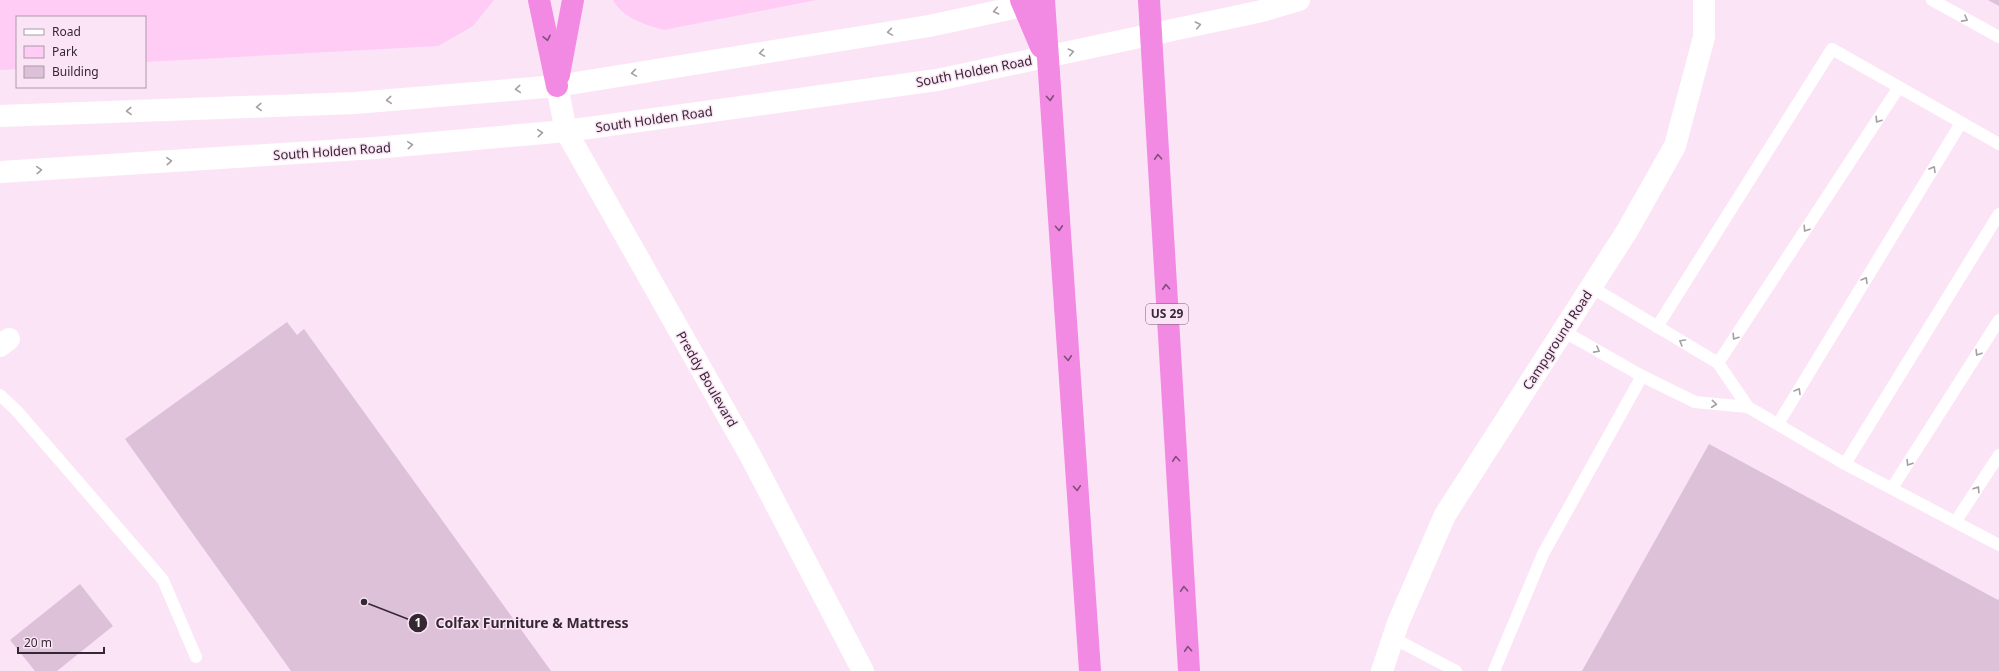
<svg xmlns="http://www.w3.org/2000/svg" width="1999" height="671" font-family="'Noto Sans',sans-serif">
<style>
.green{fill:#feccf5}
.building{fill:#ddc1d8}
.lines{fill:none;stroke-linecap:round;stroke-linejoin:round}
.service{stroke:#fff;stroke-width:12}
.minor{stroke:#fff;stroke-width:22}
.secondary{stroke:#fff;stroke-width:22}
.motorway{stroke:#f28ae4;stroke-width:22}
.oneway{stroke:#a49fa3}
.oneway2{stroke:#805079}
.labels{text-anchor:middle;stroke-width:3;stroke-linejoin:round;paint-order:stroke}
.shield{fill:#fce4f7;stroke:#70616d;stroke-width:1}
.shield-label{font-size:12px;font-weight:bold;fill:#342932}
.street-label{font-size:13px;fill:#342932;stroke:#fce4f7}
.leader{fill:none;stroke:#342932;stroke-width:1.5}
.callout-dot{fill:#342932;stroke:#fce4f7;stroke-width:1.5}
.mark-label{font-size:12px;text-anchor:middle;font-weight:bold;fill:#fff}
.callout-label{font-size:14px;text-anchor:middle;font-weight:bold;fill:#342932;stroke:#fce4f7;stroke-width:3;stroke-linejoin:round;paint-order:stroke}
</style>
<rect width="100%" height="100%" fill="#fce4f7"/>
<!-- green -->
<g class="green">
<path d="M0 0H494L473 26 438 46 145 62V17H17V69L0 70Z"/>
<path d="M613 0H816L664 30C646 25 622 18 613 0Z"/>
</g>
<!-- building -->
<g class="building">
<path d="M1988 0H1999V6Z"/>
<path d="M287 322 297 335 304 329 551 671H291L125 439Z"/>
<path d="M1709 444 1998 600 1999 598V671H1582Z"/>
<path d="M80 584 113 626 57 671H35L10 640Z"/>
</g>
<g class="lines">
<!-- service -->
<g class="service">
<path d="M1932 0 1999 37"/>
<path d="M1591 287 1718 363 1748 407"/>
<path d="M1657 327 1832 49 1999 144"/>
<path d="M1563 331 1642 376 1695 402 1748 407 1845 464 1999 545"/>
<path d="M1718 363 1899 87"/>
<path d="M0 395 17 411 163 580 196 657"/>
<path d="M1778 424 1961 123"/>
<path d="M1845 464 1999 214"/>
<path d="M1892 488 1999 320"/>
<path d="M1956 521 1999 455"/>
<path d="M1393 638 1456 671"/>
<path d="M1494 671 1543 554 1642 376"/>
</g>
<!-- minor -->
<g class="minor">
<path d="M557 86 566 131 750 455 863 671"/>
<path d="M0 346 9 339"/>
<path d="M1382 671 1398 623 1445 515 1627 231 1675 146 1704 37V0"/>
</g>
<!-- secondary -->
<g class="secondary">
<path d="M0 116 355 103 557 86 929 26 1041 2"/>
<path d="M0 172 375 148 566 131 937 80 1262 11 1299 0"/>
</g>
<!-- motorway -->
<g class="motorway">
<path d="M539 0 557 86"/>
<path d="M1021 0 1041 47"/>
<path d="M1044 0 1090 671"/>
<path d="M1149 0 1189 671"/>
<path d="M559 75 573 0"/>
</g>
</g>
<!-- one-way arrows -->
<defs><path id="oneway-chevron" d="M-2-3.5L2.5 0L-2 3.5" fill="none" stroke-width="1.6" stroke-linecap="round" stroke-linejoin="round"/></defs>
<g class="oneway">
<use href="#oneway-chevron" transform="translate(996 11) rotate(168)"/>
<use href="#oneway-chevron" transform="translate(1965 19) rotate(29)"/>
<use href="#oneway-chevron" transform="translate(1198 25) rotate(-12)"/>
<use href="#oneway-chevron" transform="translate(890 32) rotate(171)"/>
<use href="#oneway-chevron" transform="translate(1071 52) rotate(-12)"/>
<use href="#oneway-chevron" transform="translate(762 53) rotate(171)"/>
<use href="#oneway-chevron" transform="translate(634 73) rotate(171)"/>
<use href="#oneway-chevron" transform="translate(518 89) rotate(175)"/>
<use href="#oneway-chevron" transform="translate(389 100) rotate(175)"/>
<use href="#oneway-chevron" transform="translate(259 107) rotate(178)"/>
<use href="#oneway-chevron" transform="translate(129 111) rotate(178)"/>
<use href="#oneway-chevron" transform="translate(1878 120) rotate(123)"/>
<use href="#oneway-chevron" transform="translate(540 133) rotate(-5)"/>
<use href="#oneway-chevron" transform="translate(410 145) rotate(-5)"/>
<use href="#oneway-chevron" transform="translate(169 161) rotate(-4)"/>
<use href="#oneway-chevron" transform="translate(1933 169) rotate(-59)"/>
<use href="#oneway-chevron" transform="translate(39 170) rotate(-4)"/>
<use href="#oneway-chevron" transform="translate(1806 229) rotate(123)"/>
<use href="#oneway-chevron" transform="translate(1865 280) rotate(-59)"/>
<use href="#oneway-chevron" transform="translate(1735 337) rotate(123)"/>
<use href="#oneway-chevron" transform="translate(1682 342) rotate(-149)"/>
<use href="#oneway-chevron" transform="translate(1597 350) rotate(29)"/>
<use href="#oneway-chevron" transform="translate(1978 353) rotate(122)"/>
<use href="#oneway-chevron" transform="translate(1798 391) rotate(-59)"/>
<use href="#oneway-chevron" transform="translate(1714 404) rotate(6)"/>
<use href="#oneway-chevron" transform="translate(1909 463) rotate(122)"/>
<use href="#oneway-chevron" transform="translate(1977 489) rotate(-57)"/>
</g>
<g class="oneway2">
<use href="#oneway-chevron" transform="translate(547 38) rotate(78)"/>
<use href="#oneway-chevron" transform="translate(1050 98) rotate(86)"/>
<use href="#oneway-chevron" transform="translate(1158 157) rotate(-93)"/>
<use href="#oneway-chevron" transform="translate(1059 228) rotate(86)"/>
<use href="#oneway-chevron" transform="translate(1166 287) rotate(-94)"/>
<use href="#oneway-chevron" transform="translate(1068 358) rotate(86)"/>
<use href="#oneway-chevron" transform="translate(1176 459) rotate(-94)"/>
<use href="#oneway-chevron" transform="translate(1077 488) rotate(86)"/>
<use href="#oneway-chevron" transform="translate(1184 589) rotate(-93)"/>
<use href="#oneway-chevron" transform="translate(1188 649) rotate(-94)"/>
</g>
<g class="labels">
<!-- shield labels -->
<rect class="shield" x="1146" y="304" width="42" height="20" rx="3"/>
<g class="shield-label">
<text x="1167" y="318">US 29</text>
</g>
<!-- street labels -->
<g class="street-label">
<text transform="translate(974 71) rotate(-11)" y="5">South Holden Road</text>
<text transform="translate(654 119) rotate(-8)" y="5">South Holden Road</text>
<text transform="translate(332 151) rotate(-4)" y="5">South Holden Road</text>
<text transform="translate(1557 340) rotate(-57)" y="5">Campground Road</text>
<text transform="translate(707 379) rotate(60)" y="5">Preddy Boulevard</text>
</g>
</g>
<!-- callouts -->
<path class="leader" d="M364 602L418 623"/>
<g class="callout-dot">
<circle cx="364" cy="602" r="4"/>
<circle cx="418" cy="623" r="10"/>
</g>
<g class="mark-label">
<text x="418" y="627">1</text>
</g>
<g class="callout-label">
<text x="532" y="628">Colfax Furniture &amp; Mattress</text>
</g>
<!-- legend -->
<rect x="16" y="16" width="130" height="72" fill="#fce4f7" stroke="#ac99a8"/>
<rect x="24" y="29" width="20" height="6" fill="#ffffff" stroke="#ac99a8"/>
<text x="52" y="36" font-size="12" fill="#342932">Road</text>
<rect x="24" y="46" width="20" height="12" fill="#feccf5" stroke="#ac99a8"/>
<text x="52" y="56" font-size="12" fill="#342932">Park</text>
<rect x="24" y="66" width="20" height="12" fill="#ddc1d8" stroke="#ac99a8"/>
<text x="52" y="76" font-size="12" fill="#342932">Building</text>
<!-- scale -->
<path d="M18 647v6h86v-6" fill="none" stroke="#342932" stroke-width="2"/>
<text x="24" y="647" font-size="12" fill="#342932" stroke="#fce4f7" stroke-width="3" paint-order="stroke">20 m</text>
</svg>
